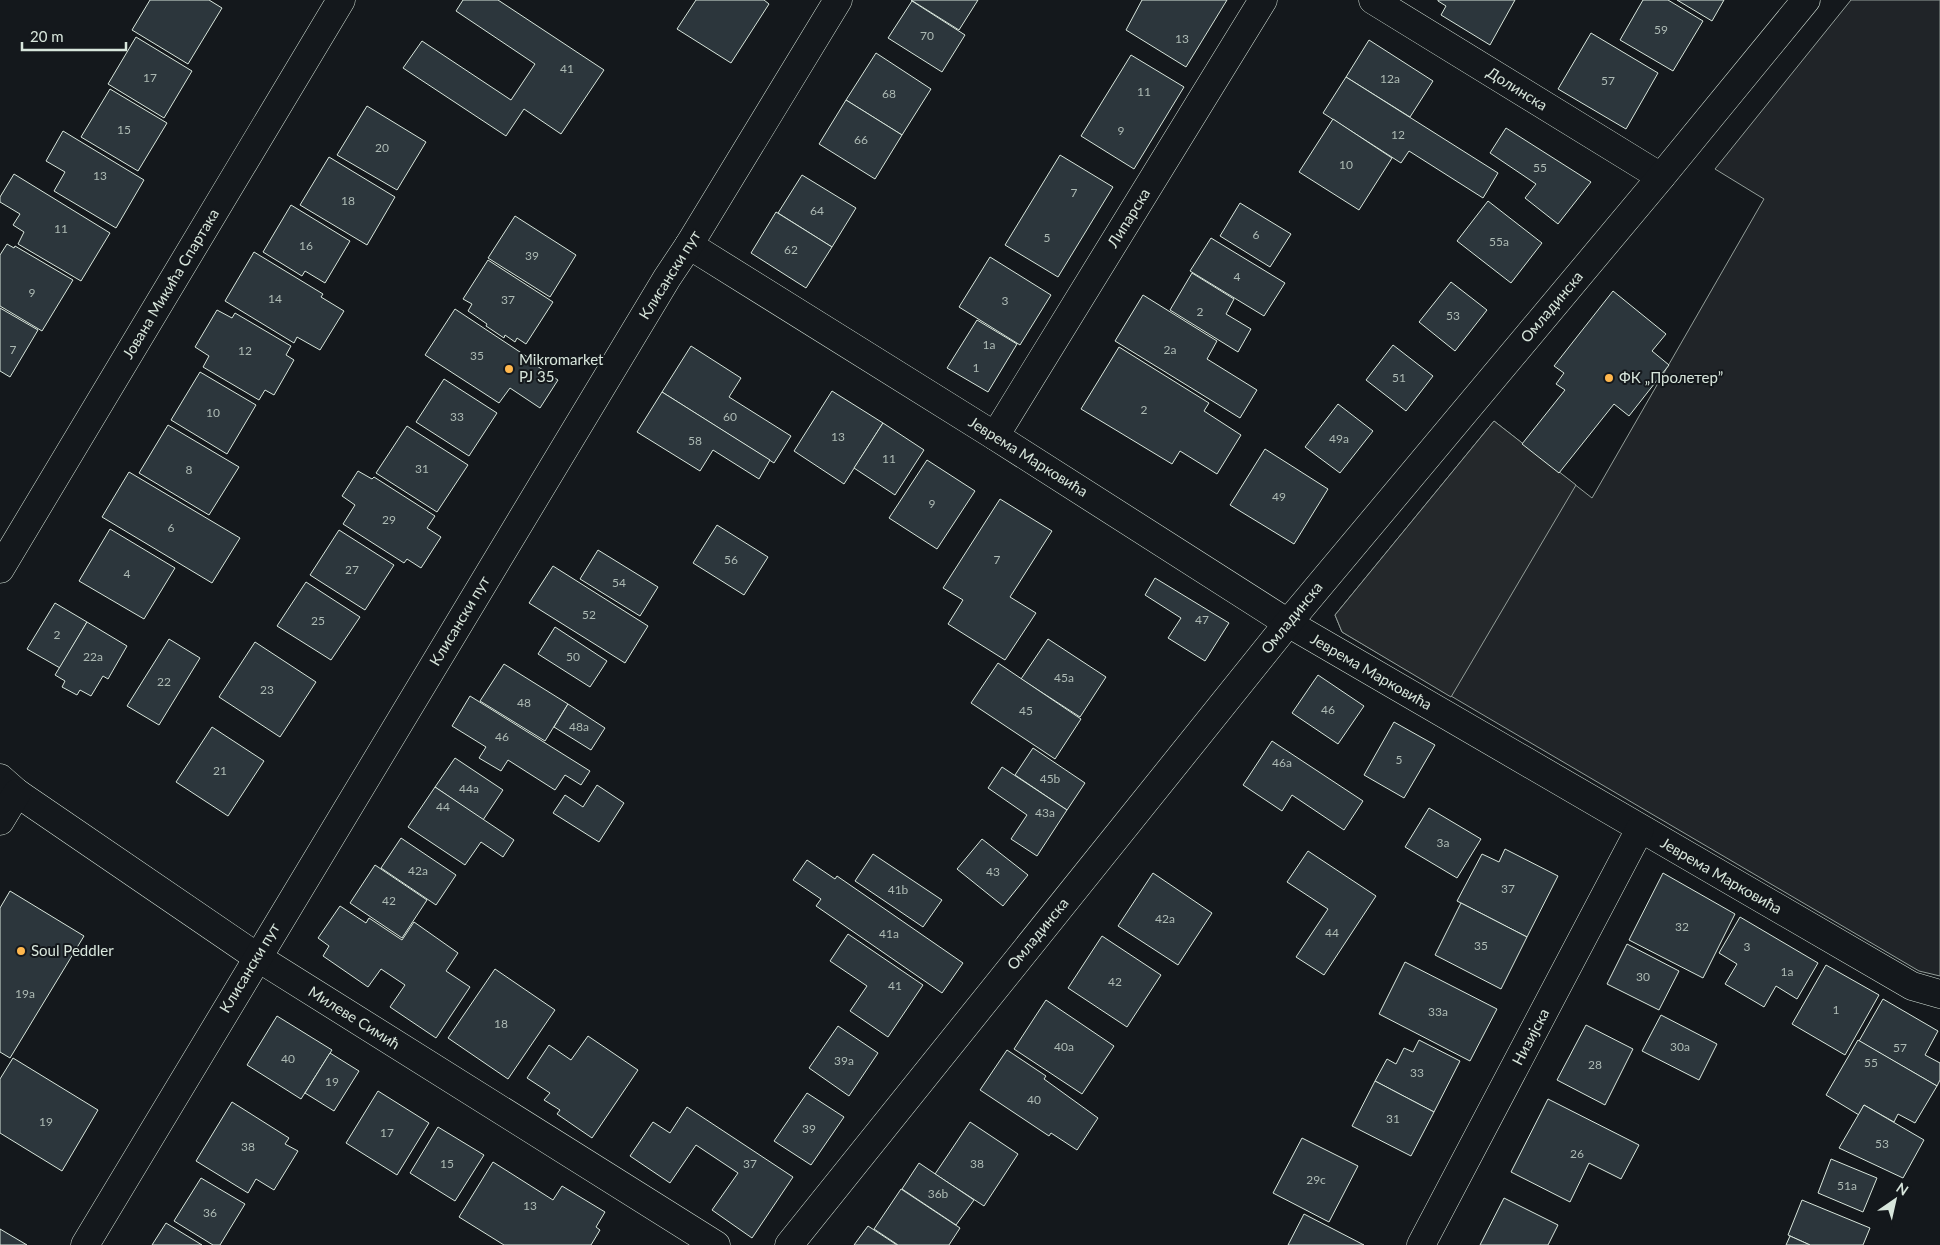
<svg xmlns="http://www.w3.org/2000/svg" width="1940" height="1245" font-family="Lato,sans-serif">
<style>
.green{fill:#202428;stroke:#939e99}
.parking{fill:#24282b;stroke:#939e99}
.building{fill:#2c363c;stroke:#d8e6dc}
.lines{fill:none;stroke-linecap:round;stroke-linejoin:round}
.minor-casing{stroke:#d8e6dc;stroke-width:29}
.minor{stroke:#14181c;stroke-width:28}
.poi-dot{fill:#ffb74d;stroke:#14181c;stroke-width:2}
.labels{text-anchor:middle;stroke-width:4;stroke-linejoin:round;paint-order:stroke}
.number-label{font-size:12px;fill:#adbab4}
.street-label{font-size:15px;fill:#d8e6dc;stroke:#14181c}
.poi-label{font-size:15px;fill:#d8e6dc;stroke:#14181c;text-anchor:start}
</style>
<rect width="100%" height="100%" fill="#14181c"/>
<!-- green -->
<path class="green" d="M1851 0H1940V976L1919 971 1342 632 1335 615 1494 421 1592 498 1764 199 1715 169Z"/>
<!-- parking -->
<path class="parking" d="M1494 421 1576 485 1451 697 1342 632 1335 615Z"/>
<!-- building -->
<g class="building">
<path d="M150 0H209L222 8 188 64 132 30Z"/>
<path d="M463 0H498L604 70 561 134 524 109 506 136 403 68 422 41 511 100 535 64 456 11Z"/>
<path d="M696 0H764L769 4 731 63 677 29Z"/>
<path d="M911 0H978L959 30Z"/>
<path d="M1142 0H1227L1186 67 1126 30Z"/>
<path d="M1438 0H1515L1490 45 1441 15 1446 6 1438 1Z"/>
<path d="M1643 0H1668L1703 21 1673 71 1620 40Z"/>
<path d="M1677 0H1724L1712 21Z"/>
<path d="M912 1 965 35 942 72 888 38Z"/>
<path d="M1591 33 1658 73 1626 129 1558 89Z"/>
<path d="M136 37 192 71 164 118 108 84Z"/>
<path d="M1369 40 1433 81 1410 117 1346 77Z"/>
<path d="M876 53 931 89 902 135 846 100Z"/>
<path d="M1131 55 1184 87 1134 169 1081 136Z"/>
<path d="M1346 77 1498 173 1483 198 1409 151 1401 163 1323 113Z"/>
<path d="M110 89 167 123 138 171 81 137Z"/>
<path d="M846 100 902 135 875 179 819 144Z"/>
<path d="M367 106 426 142 397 190 337 155Z"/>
<path d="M1333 119 1392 158 1359 210 1299 172Z"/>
<path d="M1506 128 1591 182 1558 224 1525 198 1536 184 1490 153Z"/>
<path d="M63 131 144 180 116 228 54 191 65 172 46 161Z"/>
<path d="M1060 155 1113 187 1058 277 1005 245Z"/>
<path d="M329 157 395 197 367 245 300 205Z"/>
<path d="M14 174 110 233 81 281 18 244 24 232 13 225 20 214 0 202V197Z"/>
<path d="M802 175 856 208 832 247 778 213Z"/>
<path d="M1488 201 1542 243 1511 283 1457 241Z"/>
<path d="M1240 203 1291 234 1270 267 1220 236Z"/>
<path d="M291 205 350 241 325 283 305 271 302 276 263 252Z"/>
<path d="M776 212 832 247 806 288 751 253Z"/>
<path d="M515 216 576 255 550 297 488 258Z"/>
<path d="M1211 238 1285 283 1264 316 1190 271Z"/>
<path d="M7 244 14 248 15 246 73 280 42 331 0 306V255Z"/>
<path d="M254 252 323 294 321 297 344 311 320 350 297 337 294 343 225 301Z"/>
<path d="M990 257 1051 295 1020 345 959 307Z"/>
<path d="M488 260 553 302 526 344 517 338 515 342 505 335 504 338 486 326 487 324 468 311 472 304 463 299Z"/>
<path d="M1192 273 1234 299 1226 314 1251 329 1238 352 1170 310Z"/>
<path d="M1451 282 1487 310 1455 351 1419 322Z"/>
<path d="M1613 291 1666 334 1652 351 1669 365 1629 416 1614 404 1559 473 1522 444 1565 390 1556 384 1564 373 1554 366Z"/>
<path d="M1143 295 1217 341 1207 359 1257 390 1240 418 1115 341Z"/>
<path d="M0 308 38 330 10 377 0 371Z"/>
<path d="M455 309 529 358 528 360 558 380 540 408 510 388 499 403 425 355Z"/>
<path d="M217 310 232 318 235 313 291 346 286 355 294 360 274 395 265 390 259 400 203 367 209 356 195 347Z"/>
<path d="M977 320 1017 344 988 392 947 368Z"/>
<path d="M1393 345 1433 376 1406 411 1366 380Z"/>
<path d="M691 346 741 378 729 397 791 436 774 463 662 392Z"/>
<path d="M1119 347 1209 403 1204 411 1241 435 1217 474 1180 451 1172 464 1081 409Z"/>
<path d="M200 372 256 405 227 454 171 420Z"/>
<path d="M444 379 497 413 469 456 416 422Z"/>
<path d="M832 391 883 423 844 484 794 451Z"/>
<path d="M662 392 770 460 759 479 713 450 700 471 637 432Z"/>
<path d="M1338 404 1373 431 1340 473 1305 447Z"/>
<path d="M883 423 924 450 895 495 854 468Z"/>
<path d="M168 425 239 467 209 515 139 473Z"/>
<path d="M407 426 468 465 437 512 376 473Z"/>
<path d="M1265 449 1328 489 1294 544 1230 505Z"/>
<path d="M927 460 975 491 937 549 889 518Z"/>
<path d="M358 471 372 479 374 477 435 516 427 528 441 537 421 568 407 559 404 563 343 524 355 505 342 496Z"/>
<path d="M129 472 240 538 212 583 102 517Z"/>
<path d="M1000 499 1052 531 1010 597 1036 613 1005 660 948 624 963 600 943 588Z"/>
<path d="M717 525 768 557 744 595 693 563Z"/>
<path d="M110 529 175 568 144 619 79 581Z"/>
<path d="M339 530 394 565 365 610 310 575Z"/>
<path d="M598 550 658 587 640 616 580 579Z"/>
<path d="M553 566 648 626 625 663 529 603Z"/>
<path d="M1155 578 1229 623 1205 661 1168 638 1181 618 1145 595Z"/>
<path d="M306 582 360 617 331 660 277 626Z"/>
<path d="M55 603 87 622 60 668 27 649Z"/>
<path d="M87 622 127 646 108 679 103 676 91 696 80 690 77 695 62 687 65 681 55 675Z"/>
<path d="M555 627 607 661 590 687 538 654Z"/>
<path d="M169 639 200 658 159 725 127 706Z"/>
<path d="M1048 639 1106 677 1080 717 1021 679Z"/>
<path d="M255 642 316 682 280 737 219 697Z"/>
<path d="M998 663 1081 719 1055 759 971 703Z"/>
<path d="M504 664 568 704 545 741 480 701Z"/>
<path d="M1318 675 1364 706 1338 744 1292 713Z"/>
<path d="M470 696 590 771 581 785 565 775 555 790 508 760 501 771 479 758 486 747 452 726Z"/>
<path d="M568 704 605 728 591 750 554 727Z"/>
<path d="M1394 722 1435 745 1404 798 1364 775Z"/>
<path d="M212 727 264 761 228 816 176 782Z"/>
<path d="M1272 741 1363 801 1344 830 1292 795 1282 811 1243 785Z"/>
<path d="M1033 748 1085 783 1067 810 1015 775Z"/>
<path d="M455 758 503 790 483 820 435 787Z"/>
<path d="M1002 767 1067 810 1037 856 1011 839 1027 815 988 788Z"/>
<path d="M597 785 624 803 599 842 553 813 565 795 583 807Z"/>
<path d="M435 787 514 840 503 857 481 842 465 865 408 827Z"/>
<path d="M1429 808 1481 839 1457 878 1405 847Z"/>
<path d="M401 838 456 875 436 905 381 868Z"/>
<path d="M982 839 1028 875 1003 906 957 869Z"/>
<path d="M1505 849 1558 876 1527 937 1457 901 1482 854 1499 862Z"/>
<path d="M1308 851 1376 896 1324 975 1296 957 1328 909 1287 882Z"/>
<path d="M873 854 942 900 923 927 855 881Z"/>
<path d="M807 860 835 879 837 876 963 963 942 993 816 906 821 899 793 880Z"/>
<path d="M375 865 427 900 402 938 350 903Z"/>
<path d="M1153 873 1212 913 1178 965 1118 926Z"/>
<path d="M1663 873 1735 914 1703 978 1629 940Z"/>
<path d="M10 891 84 936 10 1058 0 1052V908Z"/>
<path d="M1461 903 1527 937 1501 989 1435 955Z"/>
<path d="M340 906 366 923 369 918 402 940 414 922 458 953 446 971 470 987 436 1038 390 1007 405 985 381 969 368 987 323 956 329 946 318 938Z"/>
<path d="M1740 917 1818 963 1797 999 1776 986 1764 1007 1725 984 1737 964 1719 953Z"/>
<path d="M848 934 923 985 888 1037 850 1011 867 986 830 961Z"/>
<path d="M1102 936 1161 975 1127 1027 1068 988Z"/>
<path d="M1627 944 1679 971 1659 1010 1607 984Z"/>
<path d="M1405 962 1497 1009 1470 1061 1379 1014Z"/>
<path d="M1826 965 1879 995 1845 1055 1792 1024Z"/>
<path d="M495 969 555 1010 508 1079 448 1038Z"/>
<path d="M1883 999 1938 1031 1925 1055 1940 1063V1080L1937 1086 1859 1041Z"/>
<path d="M1046 1000 1114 1046 1082 1094 1014 1049Z"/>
<path d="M1661 1015 1717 1044 1699 1080 1642 1051Z"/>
<path d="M277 1016 332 1050 301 1099 247 1065Z"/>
<path d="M1586 1025 1633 1049 1605 1105 1557 1080Z"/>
<path d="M838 1026 878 1053 849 1096 809 1068Z"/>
<path d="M588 1036 638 1070 592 1138 557 1114 560 1110 544 1100 550 1093 527 1078 549 1045 571 1060Z"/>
<path d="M1419 1040 1460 1061 1434 1112 1375 1081 1387 1059 1396 1064 1404 1048 1413 1052Z"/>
<path d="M1858 1040 1937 1086 1915 1123 1898 1114 1894 1122 1864 1105 1859 1115 1826 1095Z"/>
<path d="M1007 1050 1046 1076 1044 1079 1098 1118 1077 1150 1051 1133 1049 1136 980 1090Z"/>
<path d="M330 1053 359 1071 334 1111 305 1093Z"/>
<path d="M13 1058 98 1110 62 1171 0 1133V1079Z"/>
<path d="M1375 1081 1434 1112 1411 1156 1352 1126Z"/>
<path d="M378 1091 429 1123 397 1175 346 1143Z"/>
<path d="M807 1093 844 1117 811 1165 774 1141Z"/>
<path d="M1548 1099 1639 1145 1621 1179 1589 1163 1570 1202 1511 1172Z"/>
<path d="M232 1102 289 1138 285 1144 298 1151 274 1190 256 1179 248 1193 196 1161Z"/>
<path d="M1864 1105 1924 1140 1903 1178 1839 1148Z"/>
<path d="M687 1107 793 1177 752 1238 712 1210 738 1173 696 1145 670 1183 630 1156 653 1122 670 1133Z"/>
<path d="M970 1122 1018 1154 984 1206 935 1174Z"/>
<path d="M438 1127 484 1155 455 1201 410 1173Z"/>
<path d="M1302 1138 1358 1166 1329 1222 1273 1193Z"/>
<path d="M1831 1159 1877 1178 1863 1212 1818 1193Z"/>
<path d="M493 1162 553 1200 562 1186 605 1212 596 1227 600 1230 591 1245H504L459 1217Z"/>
<path d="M919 1163 974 1200 956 1225 902 1189Z"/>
<path d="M201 1178 245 1204 220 1245H213L174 1221Z"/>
<path d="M901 1189 960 1228 949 1245H898L874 1229Z"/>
<path d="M1504 1198 1558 1225 1548 1245H1480Z"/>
<path d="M1802 1200 1870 1228 1863 1245H1810L1788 1235Z"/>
<path d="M1304 1214 1364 1245H1288Z"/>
<path d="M166 1223 202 1245H152Z"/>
<path d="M868 1226 897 1245H854Z"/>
<path d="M0 1229 27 1245H0Z"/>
<path d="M1790 1236 1810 1245H1786Z"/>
</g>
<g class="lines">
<defs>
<g id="minor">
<path d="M1373 0 1661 177"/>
<path d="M689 245 995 436 1288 623 1912 986 1940 994"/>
<path d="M995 436 1263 0"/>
<path d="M0 569 341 0"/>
<path d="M0 778 17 793 257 957 716 1245"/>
<path d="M0 821 17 793"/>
<path d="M85 1245 667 278 689 245 838 0"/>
<path d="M789 1245 1288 623 1661 177 1806 0"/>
<path d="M1421 1245 1640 829"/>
</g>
</defs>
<!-- minor casing -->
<use href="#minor" class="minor-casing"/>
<!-- minor -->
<use href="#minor" class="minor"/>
</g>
<!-- markers -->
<g class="poi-dot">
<circle cx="509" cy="369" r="5"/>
<circle cx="1609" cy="378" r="5"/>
<circle cx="21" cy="951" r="5"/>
</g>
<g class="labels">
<!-- number labels -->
<g class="number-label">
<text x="1661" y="34">59</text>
<text x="927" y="40">70</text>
<text x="1182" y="43">13</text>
<text x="567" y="73">41</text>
<text x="150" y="82">17</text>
<text x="1390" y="83">12a</text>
<text x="1608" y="85">57</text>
<text x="1144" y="96">11</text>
<text x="889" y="98">68</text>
<text x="124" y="134">15</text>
<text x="1121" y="135">9</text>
<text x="1398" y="139">12</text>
<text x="861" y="144">66</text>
<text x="382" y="152">20</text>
<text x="1346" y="169">10</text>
<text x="1540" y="172">55</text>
<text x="100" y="180">13</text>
<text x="1074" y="197">7</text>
<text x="348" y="205">18</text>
<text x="817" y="215">64</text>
<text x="61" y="233">11</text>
<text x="1256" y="239">6</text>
<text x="1047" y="242">5</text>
<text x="1499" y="246">55a</text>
<text x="306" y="250">16</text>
<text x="791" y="254">62</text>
<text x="532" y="260">39</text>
<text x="1237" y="281">4</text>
<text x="32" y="297">9</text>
<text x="275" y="303">14</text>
<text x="508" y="304">37</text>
<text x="1005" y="305">3</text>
<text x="1200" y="316">2</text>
<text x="1453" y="320">53</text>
<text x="989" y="349">1a</text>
<text x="13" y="354">7</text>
<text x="1170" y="354">2a</text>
<text x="245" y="355">12</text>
<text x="477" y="360">35</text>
<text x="976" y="372">1</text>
<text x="1399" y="382">51</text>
<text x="1144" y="414">2</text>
<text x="213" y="417">10</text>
<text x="457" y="421">33</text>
<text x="730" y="421">60</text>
<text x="838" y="441">13</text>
<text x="1339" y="443">49a</text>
<text x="695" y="445">58</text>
<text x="889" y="463">11</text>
<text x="422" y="473">31</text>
<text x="189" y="474">8</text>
<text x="1279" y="501">49</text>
<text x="932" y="508">9</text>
<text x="389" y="524">29</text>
<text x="171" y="532">6</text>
<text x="731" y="564">56</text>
<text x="997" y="564">7</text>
<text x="352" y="574">27</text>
<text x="127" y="578">4</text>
<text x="619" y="587">54</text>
<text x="589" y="619">52</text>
<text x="1202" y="624">47</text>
<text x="318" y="625">25</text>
<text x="57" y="639">2</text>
<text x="93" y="661">22a</text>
<text x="573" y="661">50</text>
<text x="1064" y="682">45a</text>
<text x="164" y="686">22</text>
<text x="267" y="694">23</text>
<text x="524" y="707">48</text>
<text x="1328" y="714">46</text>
<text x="1026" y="715">45</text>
<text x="579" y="731">48a</text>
<text x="502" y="741">46</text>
<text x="1399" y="764">5</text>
<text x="1282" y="767">46a</text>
<text x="220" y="775">21</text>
<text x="1050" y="783">45b</text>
<text x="469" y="793">44a</text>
<text x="443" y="811">44</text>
<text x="1045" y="817">43a</text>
<text x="1443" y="847">3a</text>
<text x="418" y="875">42a</text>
<text x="993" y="876">43</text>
<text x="1508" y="893">37</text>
<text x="898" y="894">41b</text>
<text x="389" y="905">42</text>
<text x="1165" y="923">42a</text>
<text x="1682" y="931">32</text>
<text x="1332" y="937">44</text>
<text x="889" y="938">41a</text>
<text x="1481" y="950">35</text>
<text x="1747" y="951">3</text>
<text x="1787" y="976">1a</text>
<text x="1643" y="981">30</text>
<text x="1115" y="986">42</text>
<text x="895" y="990">41</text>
<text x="25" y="998">19a</text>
<text x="1836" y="1014">1</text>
<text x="1438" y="1016">33a</text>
<text x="501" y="1028">18</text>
<text x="1064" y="1051">40a</text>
<text x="1680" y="1051">30a</text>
<text x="1900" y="1052">57</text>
<text x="288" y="1063">40</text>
<text x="844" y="1065">39a</text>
<text x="1871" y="1067">55</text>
<text x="1595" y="1069">28</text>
<text x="1417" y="1077">33</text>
<text x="332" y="1086">19</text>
<text x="1034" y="1104">40</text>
<text x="1393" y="1123">31</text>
<text x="46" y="1126">19</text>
<text x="809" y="1133">39</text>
<text x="387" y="1137">17</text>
<text x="1882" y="1148">53</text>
<text x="248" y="1151">38</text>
<text x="1577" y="1158">26</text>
<text x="447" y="1168">15</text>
<text x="750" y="1168">37</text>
<text x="977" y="1168">38</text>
<text x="1316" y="1184">29c</text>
<text x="1847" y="1190">51a</text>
<text x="938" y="1198">36b</text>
<text x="530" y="1210">13</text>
<text x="210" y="1217">36</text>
</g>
<!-- street labels -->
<g class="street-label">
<text transform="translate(1517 89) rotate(32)" y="5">Долинска</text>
<text transform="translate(1129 218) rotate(-58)" y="5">Липарска</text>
<text transform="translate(670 275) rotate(-58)" y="5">Клисански пут</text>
<text transform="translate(171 284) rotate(-59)" y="5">Јована Микића Спартака</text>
<text transform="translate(1552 307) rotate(-50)" y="5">Омладинска</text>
<text transform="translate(1028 457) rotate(32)" y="5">Јеврема Марковића</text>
<text transform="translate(1292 618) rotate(-51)" y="5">Омладинска</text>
<text transform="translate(460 621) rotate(-59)" y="5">Клисански пут</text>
<text transform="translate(1371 672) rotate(30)" y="5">Јеврема Марковића</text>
<text transform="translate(1721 876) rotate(30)" y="5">Јеврема Марковића</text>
<text transform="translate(1038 934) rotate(-51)" y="5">Омладинска</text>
<text transform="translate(250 968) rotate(-59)" y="5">Клисански пут</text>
<text transform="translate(354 1018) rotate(32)" y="5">Милеве Симић</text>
<text transform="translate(1531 1037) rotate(-62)" y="5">Низијска</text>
</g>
<!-- poi labels -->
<g class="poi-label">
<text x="519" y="365">Mikromarket<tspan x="519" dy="17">PJ 35</tspan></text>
<text x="1619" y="383">ФК „Пролетер”</text>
<text x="31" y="956">Soul Peddler</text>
</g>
</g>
<!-- north arrow -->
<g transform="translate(1895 1200) rotate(34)" stroke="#14181c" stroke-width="4" paint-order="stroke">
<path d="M0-4L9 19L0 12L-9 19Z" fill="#d8e6dc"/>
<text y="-8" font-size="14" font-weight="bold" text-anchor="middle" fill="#d8e6dc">N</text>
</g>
<!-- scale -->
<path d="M22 42v8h104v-8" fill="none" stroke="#d8e6dc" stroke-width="2.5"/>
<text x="30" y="42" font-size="15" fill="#d8e6dc" stroke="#14181c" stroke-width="4" paint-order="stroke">20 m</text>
</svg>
